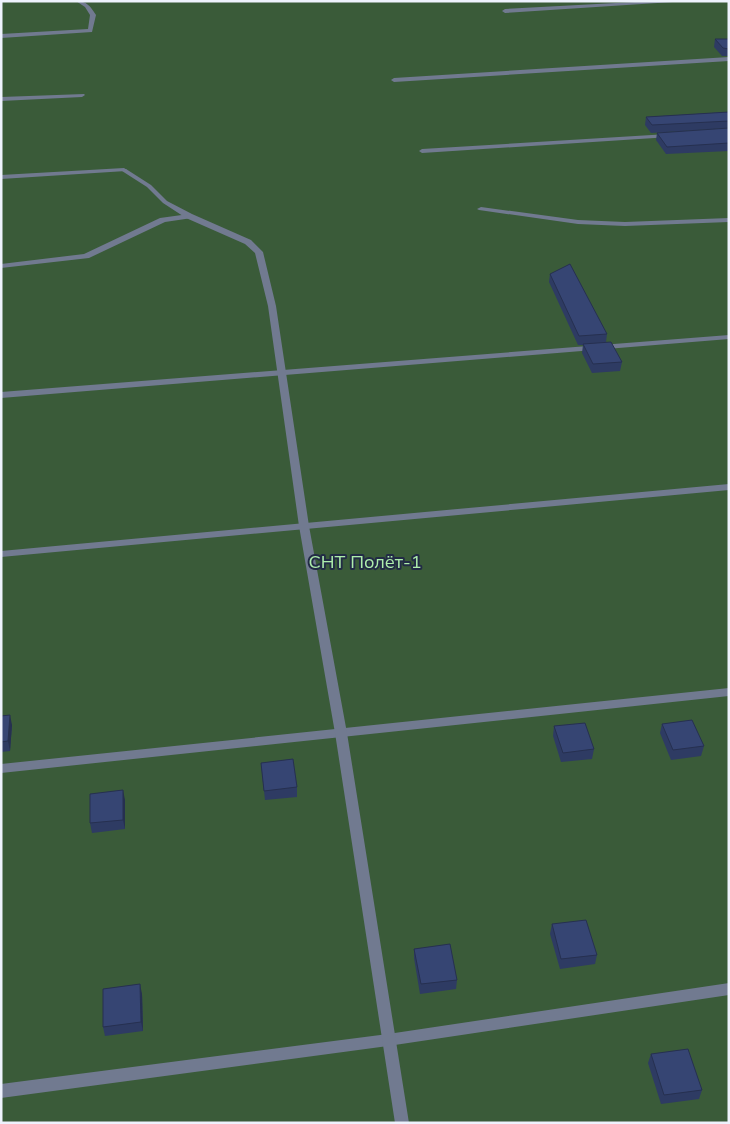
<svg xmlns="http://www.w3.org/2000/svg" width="730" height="1124" font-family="Mulish,sans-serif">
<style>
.green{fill:#3a5b39}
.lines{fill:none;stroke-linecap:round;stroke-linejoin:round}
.service{fill:#717a90;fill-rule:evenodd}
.minor{fill:#717a90;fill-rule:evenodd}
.wall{fill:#2e3b63}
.shaded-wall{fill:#263050}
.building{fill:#364573;stroke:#263050}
.labels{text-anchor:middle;stroke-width:4;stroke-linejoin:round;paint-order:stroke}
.park-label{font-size:18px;fill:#aeeeac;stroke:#222b45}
</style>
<rect width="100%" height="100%" fill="#222b45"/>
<!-- green -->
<rect class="green" x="1" y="1" width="728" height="1122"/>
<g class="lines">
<!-- service -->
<g class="service">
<path d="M76 1C87 1 90 6 96 15L92 32 1 38V34L88 29 90 15 85 7Z"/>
<path d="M653 1H688L505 13 502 11 505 9Z"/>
<path d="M729 57V61L394 82 391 80 394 78Z"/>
<path d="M84 94 85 95 82 97 1 101V97Z"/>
<path d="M668 134 671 136 670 137 422 153 419 151 422 149Z"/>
<path d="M124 168 127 170 126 171 1 179V175Z"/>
<path d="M481 207 578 220 625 222 729 218V222L625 226 578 224 479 210 477 209Z"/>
<path d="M189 214 193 216 192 218 165 222 89 258 1 268V264L84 254 160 218Z"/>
<path d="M729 335V339L1 398V392Z"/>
<path d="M729 484V490L1 557V551Z"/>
<path d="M729 688V696L1 773V764Z"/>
<path d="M729 983V995L388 1046 1 1098V1084L388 1034Z"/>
</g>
<!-- minor -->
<path class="minor" d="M122 169H126L151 185 167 201 192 214 251 240 263 252 276 306 309 526 347 733 409 1123H395L335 733 299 526 268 306 255 253 245 244 186 218 163 203 147 187 122 171Z"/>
</g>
<!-- wall -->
<g class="wall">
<path d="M715 39H729V56H722L714 47Z"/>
<path d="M729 112V128L651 133 645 125 646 117Z"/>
<path d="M729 128V151L666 154 656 140 657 133Z"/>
<path d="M550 274 607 334 606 342 622 362 620 371 592 373 582 353 583 345H578L549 282Z"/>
<path d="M1 716 12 725 10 751 1 752Z"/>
<path d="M662 724 704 746 701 756 671 760 660 733Z"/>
<path d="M554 726 594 749 592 759 561 762 553 736Z"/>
<path d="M261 763 297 787V797L265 800Z"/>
<path d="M125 800V829L92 833 90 823Z"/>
<path d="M552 924 597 955 595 964 560 969 550 934Z"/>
<path d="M414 949 457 980 456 989 420 994 414 958Z"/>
<path d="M142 994 143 1031 105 1036 103 1027Z"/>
<path d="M651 1054 702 1090 699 1099 661 1104 648 1063Z"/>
</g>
<!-- shaded-wall -->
<g class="shaded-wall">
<path d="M10 715 12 725 10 751 8 741Z"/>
<path d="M123 790 125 800V829L123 820Z"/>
<path d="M140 984 142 994 143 1031 141 1022Z"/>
</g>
<!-- building -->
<g class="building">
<path d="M715 39H729V49L723 48Z"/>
<path d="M729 112V121L652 125 646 117Z"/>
<path d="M729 128V143L667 147 657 133Z"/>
<path d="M570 264 607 334 579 336 550 274Z"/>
<path d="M611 342 622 362 593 364 583 344Z"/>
<path d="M10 715 8 741 1 742V716Z"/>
<path d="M692 720 704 746 673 750 662 724Z"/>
<path d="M585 723 594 749 563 753 554 726Z"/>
<path d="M293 759 297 787 264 791 261 763Z"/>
<path d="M123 790V820L90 823V794Z"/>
<path d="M586 920 597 955 561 959 552 924Z"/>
<path d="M450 944 457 980 421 984 414 949Z"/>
<path d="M140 984 141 1022 103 1027V989Z"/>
<path d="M688 1049 702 1090 664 1095 651 1054Z"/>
</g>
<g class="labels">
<!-- park labels -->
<g class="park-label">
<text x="365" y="568">СНТ Полёт-1</text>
</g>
</g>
<!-- border -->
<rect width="730" height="1124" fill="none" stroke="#eef2fd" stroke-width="5"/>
</svg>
